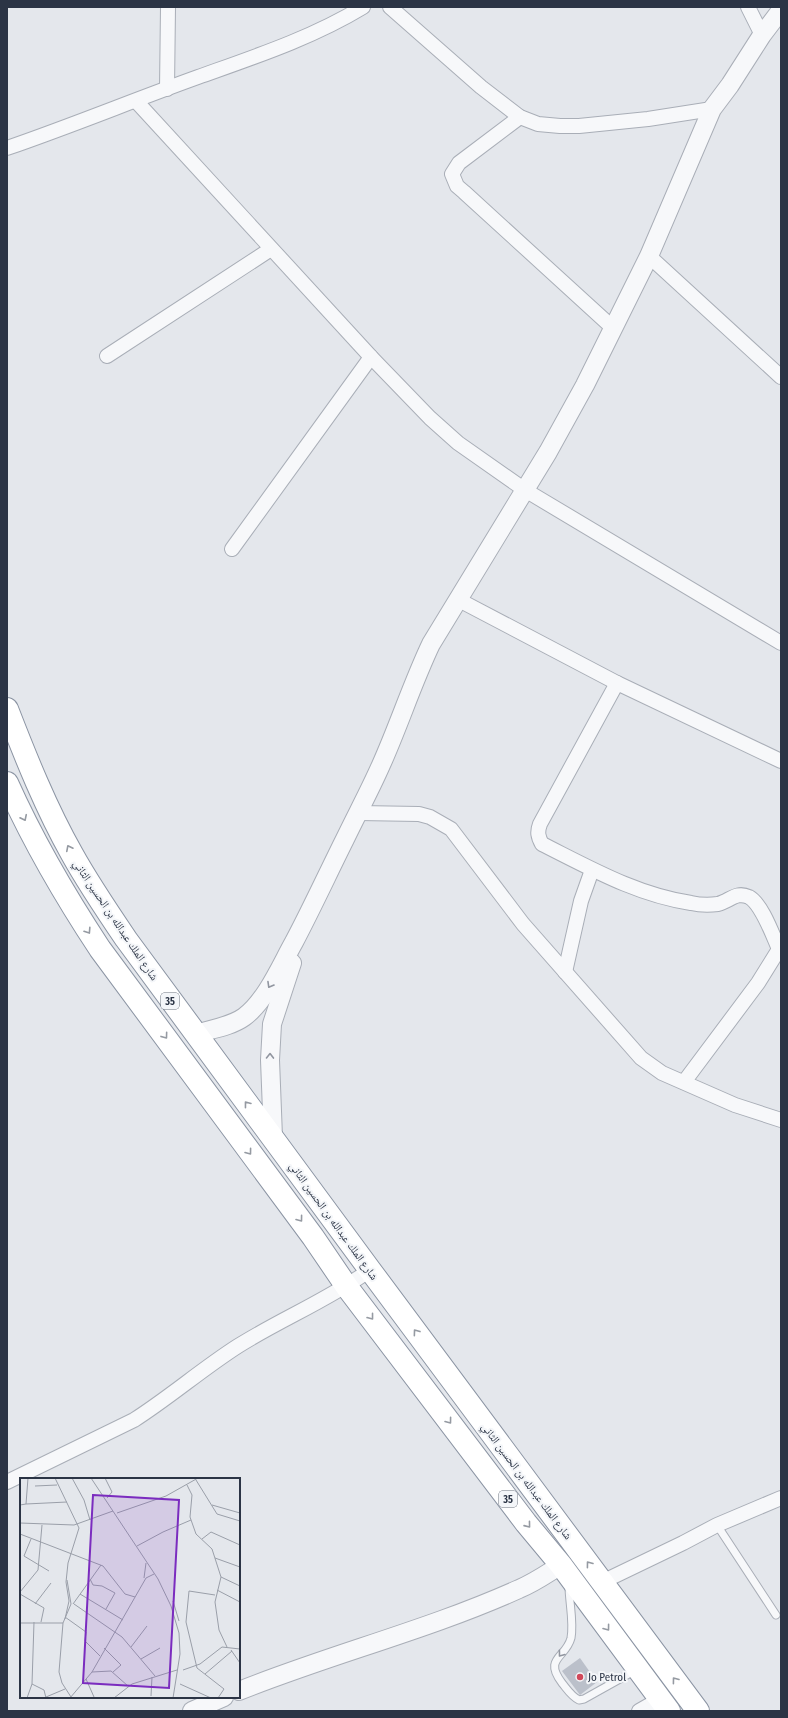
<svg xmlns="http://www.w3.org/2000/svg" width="788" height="1718" font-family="'Fira Sans Condensed','Noto Naskh Arabic',sans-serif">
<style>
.building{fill:#bbc0ca}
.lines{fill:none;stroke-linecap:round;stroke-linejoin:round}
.service-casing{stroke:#a9aeb7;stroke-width:9}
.minor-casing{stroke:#a9aeb7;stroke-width:16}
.tertiary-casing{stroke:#a9aeb7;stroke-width:20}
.trunk-casing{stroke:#8b94a3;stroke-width:24}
.service{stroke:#f7f8fa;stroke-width:7}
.minor{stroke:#f7f8fa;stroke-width:14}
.tertiary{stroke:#f7f8fa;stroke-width:18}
.trunk{stroke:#fff;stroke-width:22}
.oneway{stroke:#959aa2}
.oneway2{stroke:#9196a0}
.poi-dot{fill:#d1495b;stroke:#f4f6f9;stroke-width:1.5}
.labels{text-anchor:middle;stroke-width:4;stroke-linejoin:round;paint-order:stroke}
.shield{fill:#f4f6f9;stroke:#676e7b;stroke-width:1}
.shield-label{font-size:10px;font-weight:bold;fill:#2b3445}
.street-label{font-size:11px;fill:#2b3445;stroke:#f4f6f9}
.poi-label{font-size:11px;fill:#2b3445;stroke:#f4f6f9;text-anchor:start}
.inset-road{fill:none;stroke:#9a9fa9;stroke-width:1}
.view{fill:#7b2cbf;fill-opacity:0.15;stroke:#7b2cbf;stroke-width:2}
.inset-edge{fill:none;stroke:#2b3445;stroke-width:2}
</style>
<rect width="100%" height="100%" fill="#e4e7ec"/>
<!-- building -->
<path class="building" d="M580 1658 597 1682 580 1695 562 1671Z"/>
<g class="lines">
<defs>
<g id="service">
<path d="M717 1525 776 1615"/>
<path d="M569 1586C569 1602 574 1622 571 1638 566 1658 543 1658 562 1683 567 1689 571 1696 579 1700L584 1699 636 1670"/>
</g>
<g id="minor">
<path d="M390 7 481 87 520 117 538 124 560 126H579L648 119 712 109"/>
<path d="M748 7 762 35"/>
<path d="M167 89 168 7"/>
<path d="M136 101 371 357 430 418 458 443 525 490 781 643"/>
<path d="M520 117 459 163 452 174 457 186 464 192 613 328"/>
<path d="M7 148C71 126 134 100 198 77 254 57 312 38 363 7"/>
<path d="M649 256 781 377"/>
<path d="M107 356 271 249"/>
<path d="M232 549 371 357"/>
<path d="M457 599 617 683 781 761"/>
<path d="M617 683 540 824C537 832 538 837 542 844 590 868 637 895 691 903 700 905 710 905 718 904 730 901 736 891 749 897 762 904 773 936 779 949"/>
<path d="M359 813 419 814 430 817 451 829 523 924 641 1058 662 1073 735 1105 781 1120"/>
<path d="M565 972 581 901 592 870"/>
<path d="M684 1082 758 983 781 946"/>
<path d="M7 1482 134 1420C170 1397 202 1369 238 1346 281 1319 328 1300 370 1270"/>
<path d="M602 1582 683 1543 717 1525 781 1498"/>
<path d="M639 1711 660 1699"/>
</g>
<g id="tertiary">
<path d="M195 1034C211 1029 230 1027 244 1017 266 1001 281 965 294 942 312 908 328 873 345 839 357 814 370 790 381 765 399 725 412 684 431 644L548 452 585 385 649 256 712 109 730 85 762 35 781 10"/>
<path d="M273 1137 270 1060 272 1024 292 963"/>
<path d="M239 1691C331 1654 428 1630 519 1589 534 1583 548 1573 561 1565"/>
<path d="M192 1711 224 1697"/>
</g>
<g id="trunk">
<path d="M7 709C26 758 46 808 72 854 88 883 107 911 126 939L370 1270 698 1711"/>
<path d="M7 783C33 841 65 896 100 949L313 1237 347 1287 526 1523 561 1565 669 1711"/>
</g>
</defs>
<!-- service casing -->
<use href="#service" class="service-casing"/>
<!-- minor casing -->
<use href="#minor" class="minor-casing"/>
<!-- tertiary casing -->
<use href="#tertiary" class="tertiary-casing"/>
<!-- trunk casing -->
<use href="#trunk" class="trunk-casing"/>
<!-- service -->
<use href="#service" class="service"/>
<!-- minor -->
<use href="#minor" class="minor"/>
<!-- tertiary -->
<use href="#tertiary" class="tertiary"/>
<!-- trunk -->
<use href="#trunk" class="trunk"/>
</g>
<!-- one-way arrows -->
<defs><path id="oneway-chevron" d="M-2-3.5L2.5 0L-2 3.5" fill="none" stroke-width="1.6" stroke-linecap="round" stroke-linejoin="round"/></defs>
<g class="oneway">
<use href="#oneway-chevron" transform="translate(24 818) rotate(64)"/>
<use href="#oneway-chevron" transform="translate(69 848) rotate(-117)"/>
<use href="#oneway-chevron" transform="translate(88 931) rotate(57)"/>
<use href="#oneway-chevron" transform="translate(165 1036) rotate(54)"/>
<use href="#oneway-chevron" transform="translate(247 1104) rotate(-128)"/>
<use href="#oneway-chevron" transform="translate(249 1152) rotate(53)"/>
<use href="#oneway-chevron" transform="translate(300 1219) rotate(53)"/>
<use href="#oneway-chevron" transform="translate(371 1317) rotate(52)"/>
<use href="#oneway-chevron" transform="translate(416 1332) rotate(-126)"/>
<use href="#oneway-chevron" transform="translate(449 1421) rotate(53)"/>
<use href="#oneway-chevron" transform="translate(528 1525) rotate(51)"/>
<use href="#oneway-chevron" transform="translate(589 1564) rotate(-127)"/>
<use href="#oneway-chevron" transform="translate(607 1628) rotate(53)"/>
<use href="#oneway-chevron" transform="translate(675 1680) rotate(-127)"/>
</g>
<g class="oneway2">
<use href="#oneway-chevron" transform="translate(270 985) rotate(120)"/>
<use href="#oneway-chevron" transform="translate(270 1056) rotate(-89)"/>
<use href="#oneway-chevron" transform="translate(561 1654) rotate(127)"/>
</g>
<!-- markers -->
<circle class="poi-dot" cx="580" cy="1677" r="4"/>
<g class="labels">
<!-- shield labels -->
<g class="shield">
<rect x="161" y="993" width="18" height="16" rx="3"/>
<rect x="499" y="1491" width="18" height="16" rx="3"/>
</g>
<g class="shield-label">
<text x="170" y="1005">35</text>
<text x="508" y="1503">35</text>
</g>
<!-- street labels -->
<g class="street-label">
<text transform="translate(116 920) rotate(56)" y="4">شارع الملك عبدالله بن الحسين الثاني</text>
<text transform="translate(334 1221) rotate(54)" y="4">شارع الملك عبدالله بن الحسين الثاني</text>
<text transform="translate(527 1481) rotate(53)" y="4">شارع الملك عبدالله بن الحسين الثاني</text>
</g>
<!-- poi labels -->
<g class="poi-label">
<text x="588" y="1681">Jo Petrol</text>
</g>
</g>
<!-- overview -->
<g transform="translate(20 1478)">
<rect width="220" height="220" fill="#e4e7ec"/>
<path class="inset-road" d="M35 0 59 50 48 85 46 104 49 123 45 141M52 0 64 22 70 42M71 0 138 101 151 128 159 155 160 176 153 220M85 0 92 14 87 20M176 2 197 36 220 43M167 7 172 17 170 39 176 56 192 71 201 99 220 108M15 8 37 7M6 26 47 24M0 27 6 26 8 0M192 27 220 35M97 35 146 18 178 0M0 45 54 47 93 33M0 56 83 88 105 116 115 119M11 61 4 78 29 93M182 61 191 54 220 67M117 68 143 54 171 42M195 80 220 89M201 99 195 124 199 152 207 169M124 100 126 85M70 101 73 107 82 108 95 115 86 131M47 102 51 126 43 145 39 194 42 205 51 219M197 112 220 124M0 114 18 92 22 47M0 116 24 130 21 144M60 116 103 142M195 117 169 113 166 144 177 190 204 211 198 220M153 123 159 143M15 126 31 105M53 126 81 87M54 126 102 159 135 198M45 139 66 154 65 163 80 178M0 145H43M111 169 127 148M84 170 101 187 93 194M211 172 220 185M121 181 140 170M163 192 180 186 202 169 220 171M72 194 91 193 108 208M185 196 212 173M66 201 74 219M12 206 24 212 26 220M160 206 191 220M131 218 132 199M26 219 45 211M7 220 12 206 14 144M50 220 72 194 126 100 134 96M94 220 112 206 157 192"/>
<path class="view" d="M73 17 159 22 149 210 63 205Z"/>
<rect width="220" height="220" class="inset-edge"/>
</g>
<!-- border -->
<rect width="788" height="1718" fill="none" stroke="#2b3445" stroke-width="16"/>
</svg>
